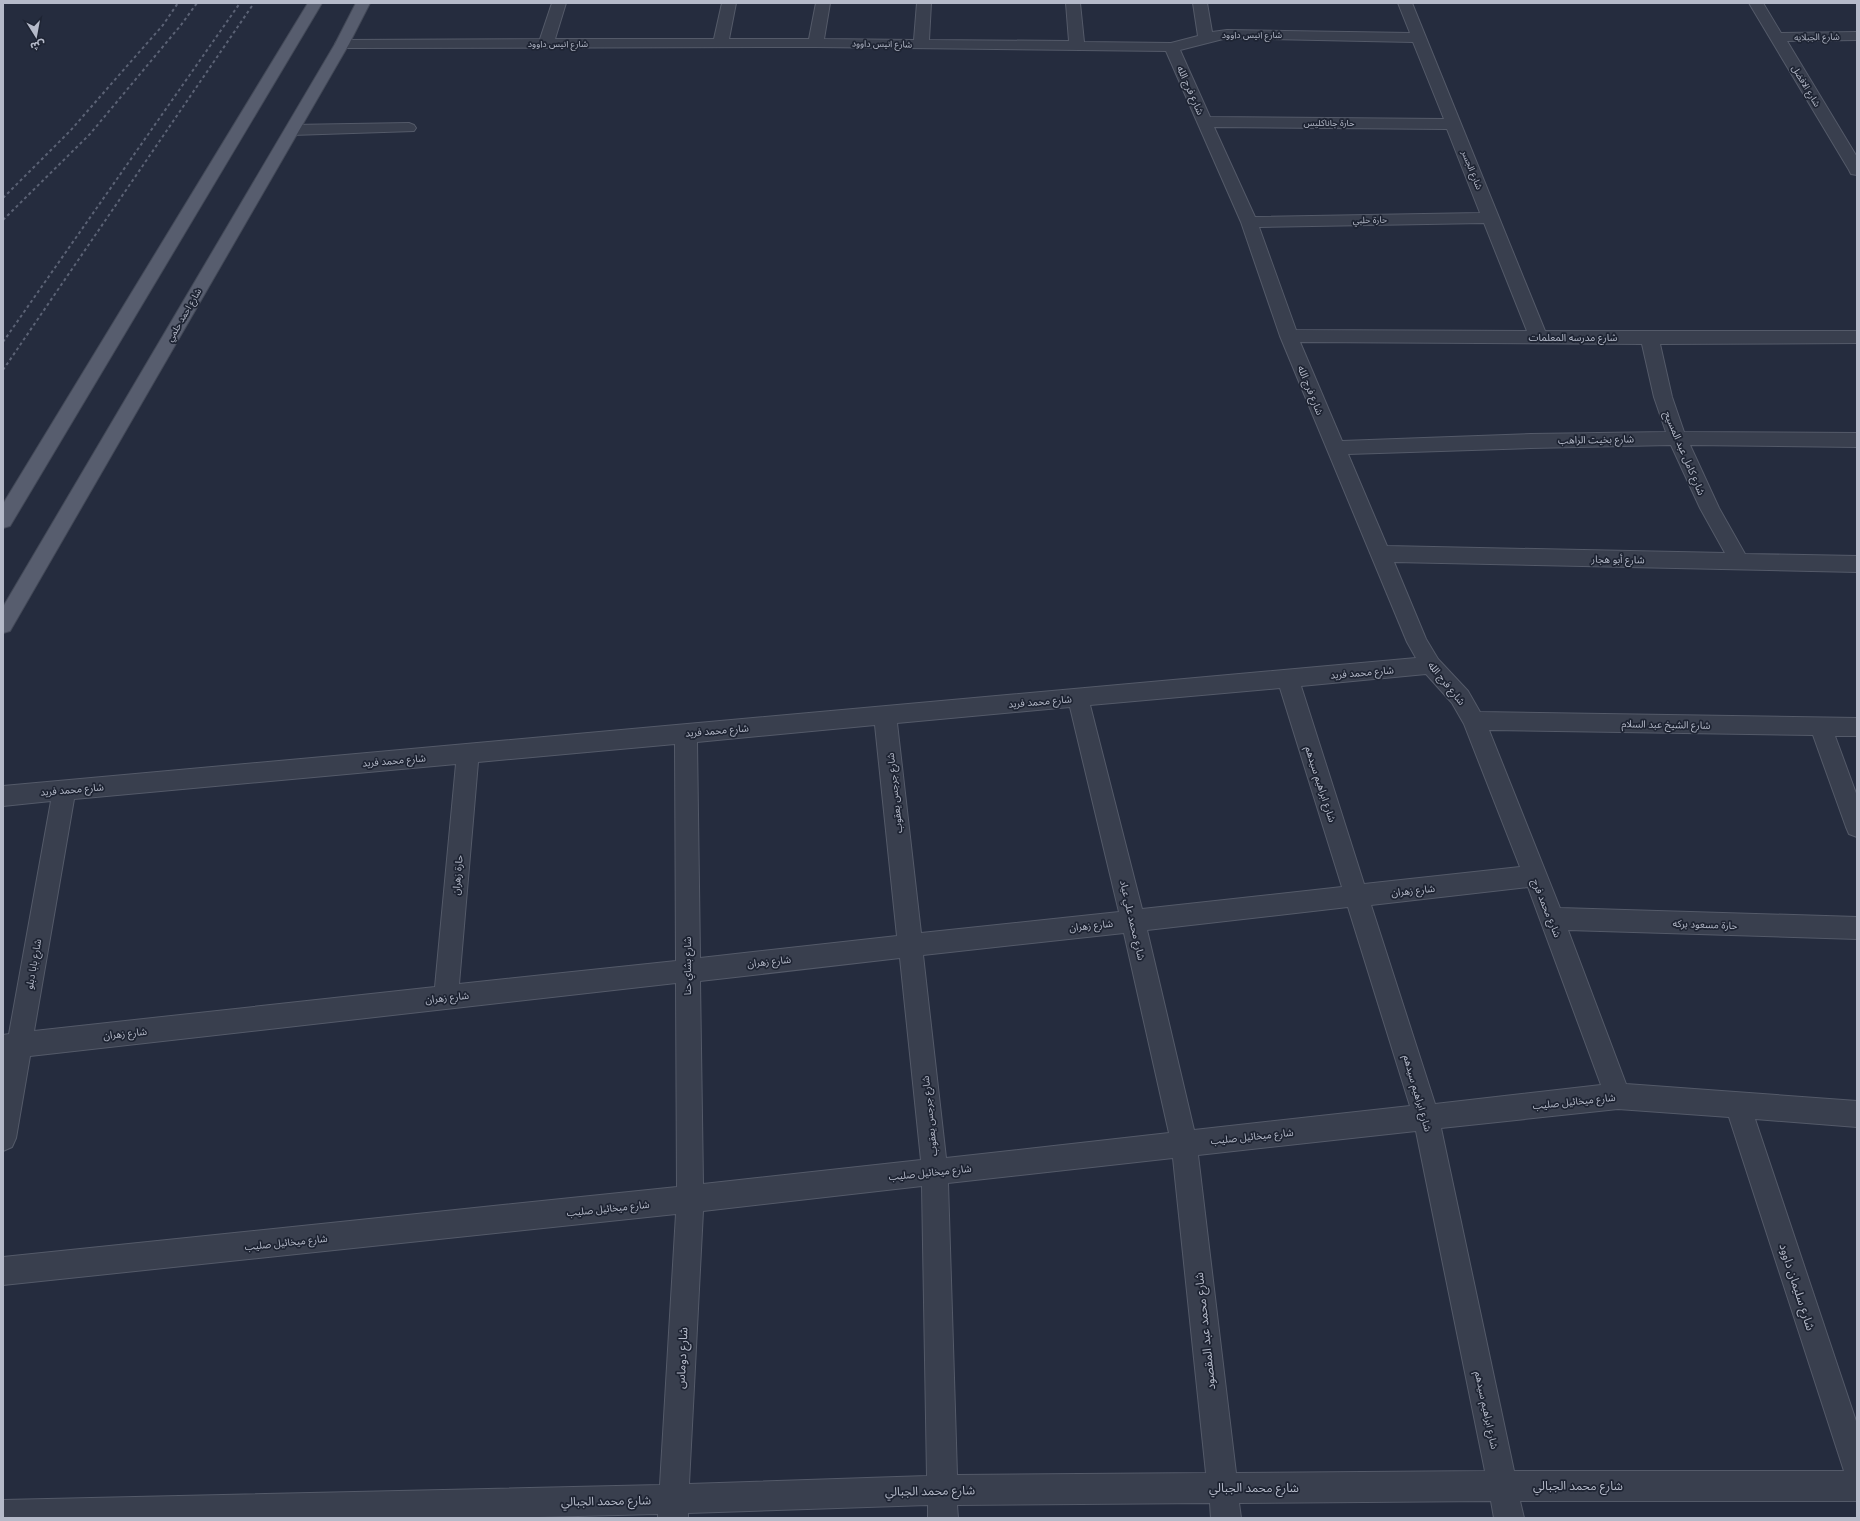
<svg xmlns="http://www.w3.org/2000/svg" width="1860" height="1521" font-family="'Varela Round','Noto Sans Arabic',sans-serif">
<style>
.lines{fill:none;stroke-linecap:round;stroke-linejoin:round}
.service-casing{stroke:#545a69;stroke-width:2}
.minor-casing{stroke:#545a69;stroke-width:2}
.primary-casing{stroke:#424857;stroke-width:2}
.service{fill:#393f4e;fill-rule:evenodd}
.minor{fill:#393f4e;fill-rule:evenodd}
.primary{fill:#575d6e;fill-rule:evenodd}
.rail{stroke:#5b6275;stroke-width:2;stroke-dasharray:3 3;stroke-linecap:butt}
.labels{text-anchor:middle;stroke-width:3.5;stroke-linejoin:round;paint-order:stroke}
.far-street-label{font-size:9px;fill:#b5bac9;stroke:#1e2433}
.street-label{font-size:10px;fill:#b5bac9;stroke:#1e2433}
.near-street-label{font-size:12px;fill:#b5bac9;stroke:#1e2433}
</style>
<rect width="100%" height="100%" fill="#252c3e"/>
<g class="lines">
<defs>
<path id="service" d="M409 123 414 125 416 128 414 131 292 135 287 133 285 130 287 127 292 125Z"/>
<g id="minor">
<path d="M552 3H566L555 39H714L722 3H736L729 39H809L816 3H830L824 39 914 40 917 3H931L929 40 1069 41 1066 3H1080L1084 42 1171 43 1198 36 1193 3H1207L1212 32 1227 30 1410 33 1398 3H1412L1545 331H1857V343L1660 344 1672 397 1684 432 1857 433V447L1690 445 1719 508 1745 554 1857 556V572L1394 562 1426 639 1438 659 1468 691 1480 712 1857 718V736H1835L1857 796V837L1849 834 1846 827 1813 735 1489 730 1560 908 1857 917V939L1568 930 1626 1084 1857 1101V1127L1755 1119 1857 1424V1501H1520L1524 1518H1494L1491 1501 1239 1503 1241 1518H1211L1210 1503 957 1505 958 1518H928V1505L688 1513V1518H658V1514L496 1518H3V1500L660 1485 676 1214 3 1285V1257L677 1187 676 983 30 1056 16 1138 12 1147 3 1151 4 1059H3V1035L9 1034 51 801 3 806V786L1416 658 1407 642 1280 336 1241 222 1166 51 816 47 342 48 337 47 335 44 337 41 342 40 540 39ZM1227 38 1413 42 1444 119 1210 117 1180 50ZM1214 127 1447 129 1480 213 1255 217ZM1484 223 1527 331 1296 330 1259 227ZM1300 342 1642 344 1654 397 1666 432 1531 434 1342 441ZM1671 445 1700 508 1725 553 1387 546 1348 454 1531 448ZM1426 674 1452 703 1464 724 1520 867 1364 884 1301 686ZM1280 688 1342 887 1142 909 1090 705ZM1070 707 1119 912 921 933 897 723ZM875 725 897 936 700 958 697 742ZM675 744 676 961 459 984 478 762ZM456 764 435 987 34 1031 74 799ZM1528 887 1601 1085 1435 1104 1371 905ZM1348 907 1410 1106 1194 1130 1147 930ZM1124 933 1169 1133 946 1158 923 955ZM900 958 921 1160 703 1184 700 981ZM1618 1109 1729 1117 1844 1471H1514L1441 1128ZM1416 1131 1485 1471 1236 1473 1198 1155ZM1173 1158 1206 1473 957 1475 948 1183ZM922 1186 927 1476 689 1484 703 1211Z"/>
<path d="M1749 3H1763L1781 33 1857 32V40L1787 41 1857 157V175L1851 174 1849 170Z"/>
</g>
<g id="primary">
<path d="M308 3H322L10 526 3 528V504Z"/>
<path d="M356 3H370L349 44 10 631 3 633V607L335 44Z"/>
</g>
</defs>
<!-- service casing -->
<use href="#service" class="service-casing"/>
<!-- minor casing -->
<use href="#minor" class="minor-casing"/>
<!-- primary casing -->
<use href="#primary" class="primary-casing"/>
<!-- service -->
<use href="#service" class="service"/>
<!-- minor -->
<use href="#minor" class="minor"/>
<!-- primary -->
<use href="#primary" class="primary"/>
<!-- rail -->
<g class="rail">
<path d="M3 198 70 131 163 25 178 3"/>
<path d="M3 220 90 134 181 25 197 3"/>
<path d="M3 342 240 3"/>
<path d="M3 370 254 3"/>
</g>
</g>
<g class="labels">
<!-- far-street labels -->
<g class="far-street-label">
<text x="1252" y="38">شارع انيس داوود</text>
<text transform="translate(1817 37) rotate(-1)" y="3">شارع الجبلايه</text>
<text x="558" y="47">شارع انيس داوود</text>
<text transform="translate(882 44) rotate(1)" y="3">شارع انيس داوود</text>
<text transform="translate(1806 86) rotate(59)" y="3">شارع الافضل</text>
<text x="1329" y="126">حارة جاناكليس</text>
<text transform="translate(1472 170) rotate(68)" y="3">شارع الجسر</text>
<text transform="translate(1370 220) rotate(-1)" y="3">حارة حلبي</text>
<text transform="translate(184 315) rotate(-60)" y="3">شارع احمد حلمي</text>
</g>
<!-- street labels -->
<g class="street-label">
<text transform="translate(1191 90) rotate(66)" y="4">شارع فرج الله</text>
<text x="1573" y="341">شارع مدرسه المعلمات</text>
<text transform="translate(1311 390) rotate(68)" y="4">شارع فرج الله</text>
<text transform="translate(1596 439) rotate(-1)" y="4">شارع بخيت الراهب</text>
<text transform="translate(1685 453) rotate(67)" y="4">شارع كامل عبد المسيح</text>
<text transform="translate(1618 559) rotate(1)" y="4">شارع أبو هجار</text>
<text transform="translate(1362 672) rotate(-5)" y="4">شارع محمد فريد</text>
<text transform="translate(1447 683) rotate(51)" y="4">شارع فرج الله</text>
<text transform="translate(1040 701) rotate(-5)" y="4">شارع محمد فريد</text>
<text transform="translate(1666 724) rotate(1)" y="4">شارع الشيخ عبد السلام</text>
<text transform="translate(717 730) rotate(-5)" y="4">شارع محمد فريد</text>
<text transform="translate(394 760) rotate(-5)" y="4">شارع محمد فريد</text>
<text transform="translate(1321 784) rotate(72)" y="4">شارع ابراهيم سيدهم</text>
<text transform="translate(72 789) rotate(-5)" y="4">شارع محمد فريد</text>
<text transform="translate(894 793) rotate(-96)" y="4">شارع جرجس يعقوب</text>
<text transform="translate(457 875) rotate(-85)" y="4">حارة زهران</text>
<text transform="translate(1413 890) rotate(-6)" y="4">شارع زهران</text>
<text transform="translate(1547 908) rotate(68)" y="4">شارع محمد فرج</text>
<text transform="translate(1133 920) rotate(77)" y="4">شارع محمد علي عياد</text>
<text transform="translate(1705 924) rotate(2)" y="4">حارة مسعود بركه</text>
<text transform="translate(1091 925) rotate(-6)" y="4">شارع زهران</text>
<text transform="translate(769 961) rotate(-6)" y="4">شارع زهران</text>
<text transform="translate(33 964) rotate(-80)" y="4">شارع بابا دبلو</text>
<text transform="translate(687 966) rotate(-90)" y="4">شارع بشاي حنا</text>
<text transform="translate(447 997) rotate(-6)" y="4">شارع زهران</text>
<text transform="translate(125 1033) rotate(-6)" y="4">شارع زهران</text>
<text transform="translate(1418 1093) rotate(74)" y="4">شارع ابراهيم سيدهم</text>
<text transform="translate(1574 1101) rotate(-6)" y="4">شارع ميخائيل صليب</text>
<text transform="translate(929 1116) rotate(-96)" y="4">شارع جرجس يعقوب</text>
<text transform="translate(1252 1136) rotate(-6)" y="4">شارع ميخائيل صليب</text>
<text transform="translate(930 1172) rotate(-6)" y="4">شارع ميخائيل صليب</text>
<text transform="translate(608 1208) rotate(-6)" y="4">شارع ميخائيل صليب</text>
<text transform="translate(286 1242) rotate(-6)" y="4">شارع ميخائيل صليب</text>
<text transform="translate(1487 1410) rotate(78)" y="4">شارع ابراهيم سيدهم</text>
</g>
<!-- near-street labels -->
<g class="near-street-label">
<text transform="translate(1797 1287) rotate(72)" y="4">شارع سليمان داوود</text>
<text transform="translate(1205 1331) rotate(-96)" y="4">شارع محمد عبد المقصود</text>
<text transform="translate(682 1358) rotate(-87)" y="4">شارع دوماس</text>
<text x="1578" y="1490">شارع محمد الجبالي</text>
<text x="1254" y="1492">شارع محمد الجبالي</text>
<text transform="translate(930 1491) rotate(-1)" y="4">شارع محمد الجبالي</text>
<text transform="translate(606 1501) rotate(-1)" y="4">شارع محمد الجبالي</text>
</g>
</g>
<!-- border -->
<rect width="1860" height="1521" fill="none" stroke="#b5bac9" stroke-width="8"/>
<!-- north arrow -->
<g transform="translate(36 36) rotate(169)" stroke="#1e2433" stroke-width="3" paint-order="stroke">
<path d="M0-3L7 15L0 10L-7 15Z" fill="#b5bac9"/>
<text y="-6" font-size="11" font-weight="bold" text-anchor="middle" fill="#b5bac9">ش</text>
</g>
</svg>
